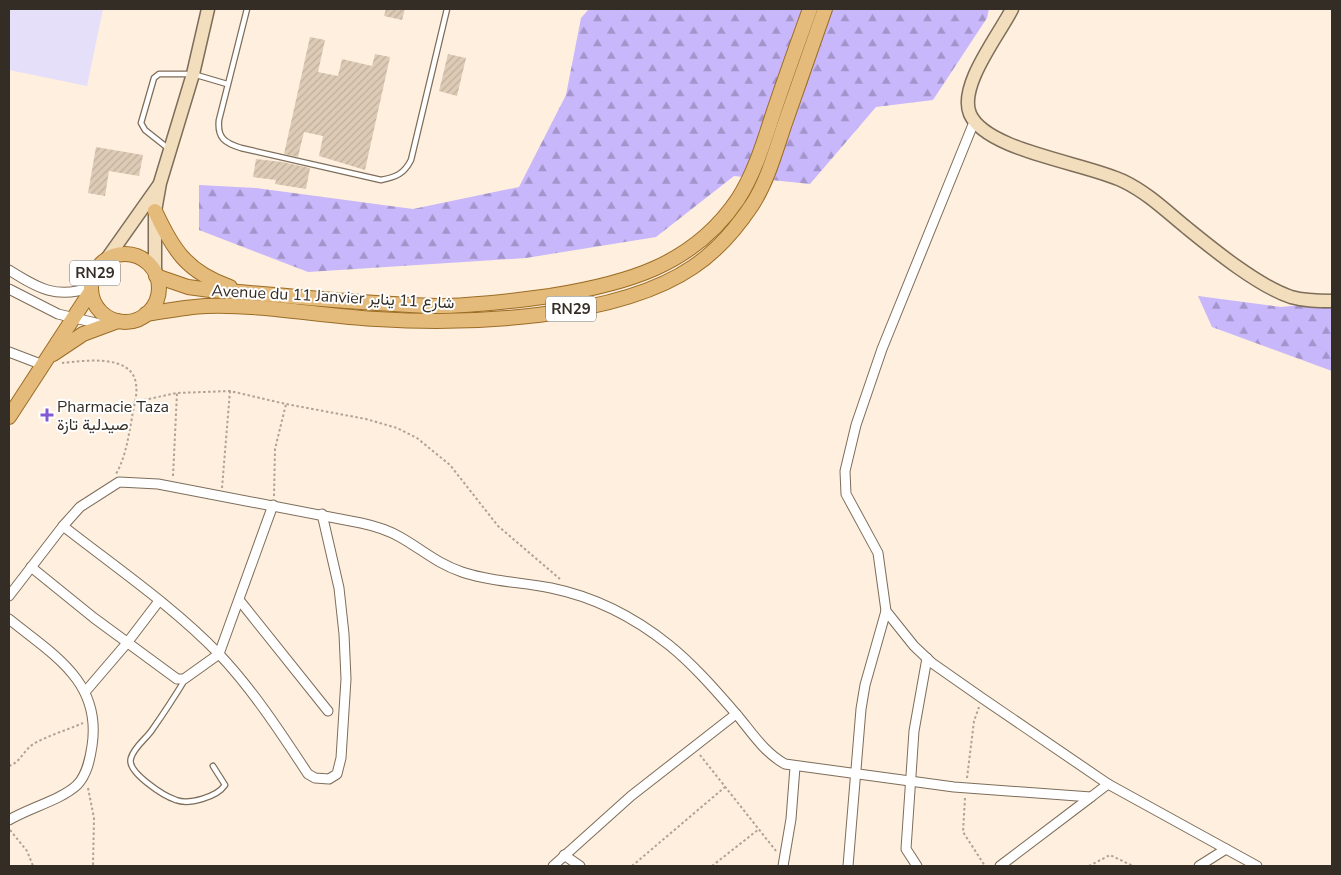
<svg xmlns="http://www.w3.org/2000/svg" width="1341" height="875" font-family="'Nunito Sans',Vazirmatn,sans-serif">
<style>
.forest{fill:url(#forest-firs)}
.pitch{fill:#e5dffa}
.building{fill:url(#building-hatch)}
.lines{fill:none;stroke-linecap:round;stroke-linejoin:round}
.lane-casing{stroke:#7d6d5a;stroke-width:7}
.street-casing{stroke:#7d6d5a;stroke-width:11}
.secondary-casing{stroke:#7d6d5a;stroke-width:15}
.primary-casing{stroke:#9b6c24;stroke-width:16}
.path{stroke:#afa396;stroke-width:2;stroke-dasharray:2.5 2.5;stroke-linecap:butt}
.lane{stroke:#fff;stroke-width:4.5}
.street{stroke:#fff;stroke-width:9}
.secondary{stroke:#f2ddbd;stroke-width:12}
.primary{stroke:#e5bb7c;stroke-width:14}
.poi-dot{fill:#825ad4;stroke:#fff;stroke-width:2}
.labels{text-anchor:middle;stroke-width:4;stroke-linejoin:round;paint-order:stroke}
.shield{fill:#fff;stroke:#716c66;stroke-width:1}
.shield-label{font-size:15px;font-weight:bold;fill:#342d25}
.street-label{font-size:16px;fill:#342d25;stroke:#fff}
.poi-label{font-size:16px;fill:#342d25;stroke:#fff;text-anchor:start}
</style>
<defs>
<pattern id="forest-firs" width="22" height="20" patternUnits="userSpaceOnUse" patternTransform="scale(1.25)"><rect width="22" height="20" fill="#c8b7fb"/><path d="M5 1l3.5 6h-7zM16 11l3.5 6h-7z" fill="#a395cb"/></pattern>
<pattern id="building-hatch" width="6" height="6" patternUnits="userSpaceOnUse" patternTransform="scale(1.25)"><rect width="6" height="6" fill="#ddcbb6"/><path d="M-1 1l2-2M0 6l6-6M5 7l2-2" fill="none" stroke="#beaf9c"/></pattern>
</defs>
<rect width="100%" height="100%" fill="#feefde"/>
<!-- forest -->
<g class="forest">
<path d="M589 9H989L987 18 933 100 876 107 810 184 734 176 656 237 526 258 308 272 199 230V185L256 188 413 209 519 187 566 95 581 18Z"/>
<path d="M1198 296 1281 307 1332 302V371L1212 327Z"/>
</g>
<!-- pitch -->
<path class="pitch" d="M9 9H103L87 86 9 70Z"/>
<!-- building -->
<g class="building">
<path d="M386 9H405L402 20 384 16Z"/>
<path d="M310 37 325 40 318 72 338 76 342 59 372 66 375 54 390 57 365 170 319 156 323 136 304 132 298 157 284 154Z"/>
<path d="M448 54 466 58 457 96 439 91Z"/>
<path d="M96 147 143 155 139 176 109 171 105 196 88 193Z"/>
<path d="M256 159 282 162 310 168 306 189 275 184 276 180 253 177Z"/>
</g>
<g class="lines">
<defs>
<g id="lane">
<path d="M247 9 219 120C217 138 225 143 241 148L381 180C396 177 404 174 411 160L447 9"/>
<path d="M169 149 145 130 141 123 154 78 159 74H193L227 84"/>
<path d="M186 678C175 696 164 713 152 730 146 739 134 747 131 758 126 772 164 796 176 800 189 805 217 797 225 785L213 766"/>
</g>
<g id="street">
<path d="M974 122 882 349 856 425 845 471 846 494 878 553 886 611 914 646 932 663 982 698 1108 784 1257 866"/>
<path d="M9 270C38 288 57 300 91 287"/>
<path d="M9 289 58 314 104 325"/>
<path d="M9 352 43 365"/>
<path d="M63 526C114 566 174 607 219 654 253 690 281 733 308 774L315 778 329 779 337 774 341 758 346 679 344 634 339 588 322 514"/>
<path d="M31 567 94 618 177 679H184L219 654 273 505"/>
<path d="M9 596 63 526 80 507 119 482 158 484 361 523C375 526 388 530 400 537 423 550 436 563 462 572 491 582 522 582 551 588 595 597 634 617 669 645 694 665 717 692 738 716 752 733 765 753 785 764L954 787 1091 797 1108 784"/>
<path d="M240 601 328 711"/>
<path d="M9 619C52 654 102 681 92 746 90 759 87 775 77 785 61 800 29 808 9 820"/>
<path d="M85 692 127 643 159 601"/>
<path d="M564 855 580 866"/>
<path d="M553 866 631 796 736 714"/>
<path d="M783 866 791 819 795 767"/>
<path d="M848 866 861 709 865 685 886 611"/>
<path d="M917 866 906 849 914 731 927 658"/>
<path d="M1000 866 1091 797"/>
<path d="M1199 866 1226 849"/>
</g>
<g id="secondary">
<path d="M1012 9C999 35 958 86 970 114 986 151 1086 163 1123 181 1148 193 1166 211 1187 228 1214 250 1258 286 1291 297 1305 301 1318 301 1332 301"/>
<path d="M106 260 159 185"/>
<path d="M155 273V211L160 183 193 74 208 9"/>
</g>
<g id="primary">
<path d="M155 211C173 250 187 272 230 287"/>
<circle cx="125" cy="288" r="34"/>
<path d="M156 276 188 287 210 290C285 295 361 304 436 306 474 306 513 301 550 296 625 284 693 266 738 199 754 174 763 145 772 117 784 81 797 45 810 9"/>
<path d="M146 314C166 311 186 307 206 306 263 304 320 316 377 319 466 325 617 319 693 267 717 251 736 229 752 205 767 182 775 153 784 126 798 87 811 48 825 9"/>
<path d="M53 354 83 334 118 321"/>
<path d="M9 417 91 291"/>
</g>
</defs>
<!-- lane casing -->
<use href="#lane" class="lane-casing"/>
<!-- street casing -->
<use href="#street" class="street-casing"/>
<!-- secondary casing -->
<use href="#secondary" class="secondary-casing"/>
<!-- primary casing -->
<use href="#primary" class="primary-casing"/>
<!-- path -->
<g class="path">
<path d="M62 363C83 361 132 353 136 384 138 395 133 408 132 418 128 438 126 456 116 474"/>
<path d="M134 402 177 393 230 391 286 404 366 419 397 428 417 438 450 465 498 526 560 579"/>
<path d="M173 476 177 393"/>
<path d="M222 488 230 391"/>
<path d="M274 496 275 449 286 404"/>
<path d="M700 755 776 851"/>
<path d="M9 766C21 762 24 749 35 743 50 735 67 730 83 723"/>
<path d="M967 778 974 721 979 707"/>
<path d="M88 788 94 818 93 866"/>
<path d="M965 798 963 832 985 866"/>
<path d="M10 830 27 851 33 866"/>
<path d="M632 866 725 787"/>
<path d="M712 866 759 829"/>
<path d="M1089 866 1110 855 1133 866"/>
</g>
<!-- lane -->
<use href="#lane" class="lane"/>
<!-- street -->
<use href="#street" class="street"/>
<!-- secondary -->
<use href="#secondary" class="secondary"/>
<!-- primary -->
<use href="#primary" class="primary"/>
</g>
<!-- markers -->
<path class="poi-dot" d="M44.5 407.5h5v5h5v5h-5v5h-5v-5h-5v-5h5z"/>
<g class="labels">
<!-- shield labels -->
<g class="shield">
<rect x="70" y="260.5" width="50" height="25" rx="4"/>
<rect x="546" y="296.5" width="50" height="25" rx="4"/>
</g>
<g class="shield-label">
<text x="95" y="278">RN29</text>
<text x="571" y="314">RN29</text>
</g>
<!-- street labels -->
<g class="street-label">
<text transform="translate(333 296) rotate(3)" y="6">Avenue du 11 Janvier شارع 11 يناير</text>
</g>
<!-- poi labels -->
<g class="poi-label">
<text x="57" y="412">Pharmacie Taza<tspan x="57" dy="18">صيدلية تازة</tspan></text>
</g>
</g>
<!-- border -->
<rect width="1341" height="875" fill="none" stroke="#342d25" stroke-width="20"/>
</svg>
